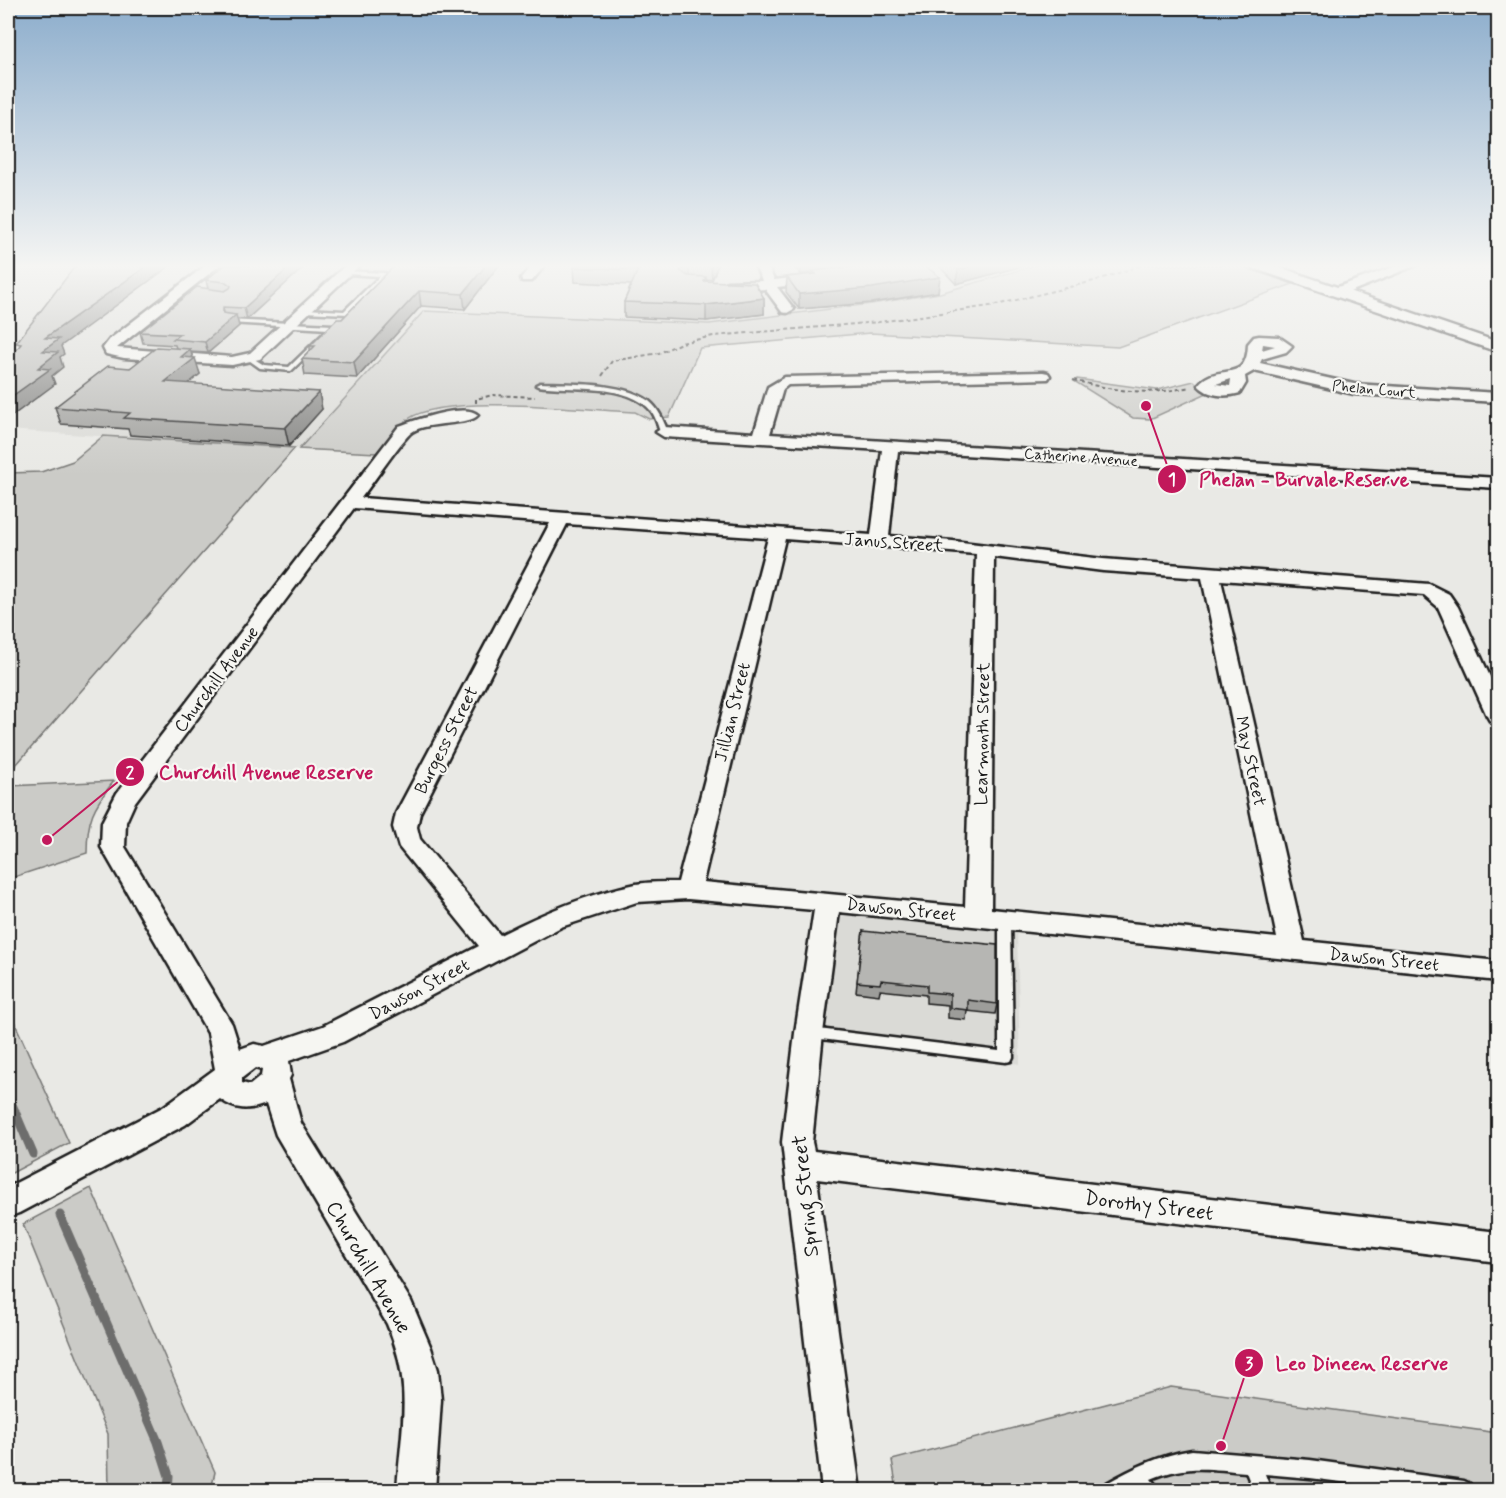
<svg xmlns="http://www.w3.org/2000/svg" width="1506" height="1498" font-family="Mynerve,sans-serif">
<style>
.built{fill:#dadad6}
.green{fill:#cbcbc7;stroke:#747472;stroke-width:1.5}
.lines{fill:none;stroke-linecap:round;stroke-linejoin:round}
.stream{stroke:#6d6d6c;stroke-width:9}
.service-casing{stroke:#1c1c1c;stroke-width:5}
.minor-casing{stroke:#1c1c1c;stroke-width:5}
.tertiary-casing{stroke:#1c1c1c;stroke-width:5}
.path{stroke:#1c1c1c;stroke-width:2;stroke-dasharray:4 3;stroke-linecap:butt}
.service{fill:#f6f6f2;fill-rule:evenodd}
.minor{fill:#f6f6f2;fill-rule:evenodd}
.tertiary{fill:#f6f6f2;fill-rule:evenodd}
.wall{fill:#9d9d9a;stroke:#1c1c1c;stroke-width:1.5}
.shaded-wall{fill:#7f7f7d;stroke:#1c1c1c;stroke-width:1.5}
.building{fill:#b6b6b3;stroke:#1c1c1c;stroke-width:1.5}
.labels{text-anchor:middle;stroke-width:4.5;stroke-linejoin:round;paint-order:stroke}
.far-street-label{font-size:15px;fill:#1c1c1c;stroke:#f6f6f2}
.street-label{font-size:18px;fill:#1c1c1c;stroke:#f6f6f2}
.near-street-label{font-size:21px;fill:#1c1c1c;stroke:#f6f6f2}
.leader{fill:none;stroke:#c2185b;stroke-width:2}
.callout-dot{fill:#c2185b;stroke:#f6f6f2;stroke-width:2}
.mark-label{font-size:18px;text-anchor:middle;font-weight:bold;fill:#fff}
.callout-label{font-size:20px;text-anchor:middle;font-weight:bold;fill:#c2185b;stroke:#f6f6f2;stroke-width:4.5;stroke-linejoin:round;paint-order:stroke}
</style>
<rect width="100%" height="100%" fill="#e9e9e5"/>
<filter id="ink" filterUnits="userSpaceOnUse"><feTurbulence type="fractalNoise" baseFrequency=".0167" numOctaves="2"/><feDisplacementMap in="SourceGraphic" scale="12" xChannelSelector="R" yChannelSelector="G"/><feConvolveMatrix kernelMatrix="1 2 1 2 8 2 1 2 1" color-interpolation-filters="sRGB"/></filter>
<g filter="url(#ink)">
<!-- built -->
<g class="built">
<path d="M8 265H1037L940 293 871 304 709 324 424 311 299 449 8 430Z"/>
<path d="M840 913 1017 929 1020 1064 825 1036Z"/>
</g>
<!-- green -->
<g class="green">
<path d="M1037 265H1236L1293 284 1118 347 870 333 700 348 669 417 649 419 635 412C586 410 446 393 408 419 397 427 387 442 377 453L299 449 424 311 709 324 871 304 940 293Z"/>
<path d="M1077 379 1157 390 1194 381 1207 393 1150 419 1133 418 1074 381Z"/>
<path d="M103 436 295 448 8 774V473L41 472 73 461Z"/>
<path d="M114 781C93 807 87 819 87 853L8 879V786Z"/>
<path d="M8 1008 69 1143 8 1175Z"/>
<path d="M91 1188 215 1472 211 1490H109L108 1434 23 1224Z"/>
<path d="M1171 1387 1498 1433V1490H897L892 1460Z"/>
</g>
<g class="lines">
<!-- stream -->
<g class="stream">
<path d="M8 1095 33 1154"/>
<path d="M60 1215 158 1442 169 1476 168 1490"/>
</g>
<defs>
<g id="service">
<path d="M345 271 385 273 388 275 348 314 303 312 302 311 305 309 344 311 380 276 347 274 344 272Z"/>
<path d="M227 320 333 325 336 327 291 371 260 368 246 358 251 357 264 365 289 367 328 329 229 323 227 322Z"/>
<path d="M540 383C571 384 622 382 649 401 659 409 663 420 668 432L661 434C658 427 656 418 652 412 629 382 570 391 538 386L536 385Z"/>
<path d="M1005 916 1009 917 1011 920 1013 1057 1011 1061 1006 1062 805 1037 803 1033 805 1029 810 1028 999 1051V920L1001 917Z"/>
<path d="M1192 1450 1310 1460 1464 1481 1470 1484 1473 1490H1403L1310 1478 1265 1474 1271 1490H1253L1246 1472C1209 1469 1187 1464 1151 1479L1155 1484 1158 1490H1137L1134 1487 1127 1490H1102L1105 1484C1133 1468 1160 1455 1192 1450Z"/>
</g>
<g id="minor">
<path d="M206 265H220L117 348 232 357 250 353 346 265H360L260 359 232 365 124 358 106 354 103 348 110 339Z"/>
<path d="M532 265H545L532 281H522L521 278Z"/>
<path d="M755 265H767L774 280 816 275 822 279 816 283 777 287 794 309 787 313 782 312 765 289C752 290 731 295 721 286L727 282 762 281Z"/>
<path d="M1399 265H1417L1342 295 1337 296 1330 292 1332 289Z"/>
<path d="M1259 336 1279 337 1292 346 1286 352 1262 359 1260 363 1354 384 1498 393V402L1354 394 1254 371 1245 376 1246 383 1240 393C1226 397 1209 397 1198 385 1217 361 1247 386 1248 344L1254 337ZM1263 344 1275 346 1262 350ZM1231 379 1230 386 1216 384Z"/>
<path d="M1043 372 1048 373 1050 376 1048 379 788 385 783 389 770 434 1498 478V488L898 451 889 536 953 541 1103 559 1429 584 1449 594 1458 607 1498 694V723L1490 721 1487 716 1438 607 1424 595 1221 580 1304 941 1498 961V981L839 912 823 1033 812 1142 814 1151 1498 1232V1262L817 1179 860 1490H822L782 1142 795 1033 814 910 688 899 637 902 561 927 343 1042 289 1061 291 1075 289 1079 301 1123 411 1301 431 1348 438 1370 441 1400 435 1490H397C401 1427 414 1387 387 1324L276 1135 266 1104C248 1111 235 1110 220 1099L185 1125 19 1213 8 1217V1187L163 1107 215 1069 208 1033 101 847 102 822 117 793 399 426C415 420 466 402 478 415 469 426 428 421 412 432 402 439 371 486 361 498L871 535 882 450 664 437 656 432 664 427 754 433 768 387 785 377ZM354 508 550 523 396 813 393 827 399 847 479 946 323 1026 264 1046 254 1044 240 1049 232 1024 125 847 126 822 135 802ZM567 524 768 538 678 882C664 882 649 882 636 884 588 894 543 913 500 935L420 839 417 827 420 813ZM785 539 976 554 965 907 703 882ZM994 557 1103 571 1202 578 1277 938 991 909ZM255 1068 262 1070 261 1076 250 1085 242 1083V1078Z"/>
</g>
<path id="tertiary" d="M1251 265H1273L1498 342V352L1253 268Z"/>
</defs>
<!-- service casing -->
<use href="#service" class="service-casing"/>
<!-- minor casing -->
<use href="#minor" class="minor-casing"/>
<!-- tertiary casing -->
<use href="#tertiary" class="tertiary-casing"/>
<!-- path -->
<g class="path">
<path d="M602 376 612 361 659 353 681 343 713 336 879 322 996 305 1094 281 1143 265"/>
<path d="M1073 380C1113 391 1149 396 1190 387"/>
<path d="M476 403V399L493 395 535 397"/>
</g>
<!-- service -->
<use href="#service" class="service"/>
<!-- minor -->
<use href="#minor" class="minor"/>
<!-- tertiary -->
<use href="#tertiary" class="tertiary"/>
</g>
<!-- wall -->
<g class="wall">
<path d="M306 265 247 319H237L239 326 208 353 191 352 200 374 188 384 322 409 289 446 130 435 128 429 61 424 55 407 130 368 176 348 175 345 143 343 140 332 208 289 206 280Z"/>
<path d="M395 265H499L465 309 421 306 357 378 305 375 302 359 310 351V346L342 319Z"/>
<path d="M575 265H718L712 280 706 279V281L764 298V314L706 321 624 317V302L631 285 575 282 574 267Z"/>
<path d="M791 265H924L938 292 871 303 799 309 786 292 787 277 813 274V273L801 274Z"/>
<path d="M938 265H1026L956 284Z"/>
<path d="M863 931 997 1004 995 1014 967 1011 966 1020 948 1018V1005L926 1003V995L880 990 879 995 856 992Z"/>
</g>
<!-- shaded-wall -->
<g class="shaded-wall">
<path d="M8 265H14L8 272Z"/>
<path d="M148 265H171L61 346 64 354 60 357 63 367 52 376 55 384 8 419V399L38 368 43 351 45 338Z"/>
<path d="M292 265H306L247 319 244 308Z"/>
<path d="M486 265H499L465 309 463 294Z"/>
<path d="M687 265H689V279L680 271Z"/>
<path d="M711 265H718L712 280Z"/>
<path d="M801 265H878L813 271V273L801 274Z"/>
<path d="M977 265H1026L956 284 958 270Z"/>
<path d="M940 277 938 292 871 303 799 309V294Z"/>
<path d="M419 291 421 306 357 378 354 362Z"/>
<path d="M764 298V314L706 321V305Z"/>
<path d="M223 307 225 318 236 315 239 326 208 353 205 342Z"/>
<path d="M190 349 193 359 195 358 200 374 170 399 165 382 181 357Z"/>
<path d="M319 392 322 409 289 446 285 428Z"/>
</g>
<!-- building -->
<g class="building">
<path d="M76 265H148L45 338 59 339 43 351 58 352 38 368 50 369 8 399V360L21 344 16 343Z"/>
<path d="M225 265H292L244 308 223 307V313L236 315 205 342 173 339 180 334 140 332 197 287 225 291 230 288 231 286 226 282 206 280Z"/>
<path d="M395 265H486L463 294 419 291 354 362 302 359 315 346H310L337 319H342Z"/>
<path d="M575 265H687L680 271 688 276 706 277 704 281 755 283 764 298 706 305 624 302 638 270 574 267Z"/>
<path d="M865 265H924L940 277 872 288 799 294 787 277 816 274 813 271Z"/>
<path d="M953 265H977L958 270Z"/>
<path d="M157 347 190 349 181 357 195 358 165 382 319 392 285 428 124 418 130 413 55 407 108 366 130 368Z"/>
<path d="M863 931 997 945V1004L968 1000V1010L950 1008V994L927 992V985L881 980 880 984 857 982Z"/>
</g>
</g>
<!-- sky -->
<linearGradient id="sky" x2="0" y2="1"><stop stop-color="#8cadcc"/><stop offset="0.56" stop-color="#f5f5f3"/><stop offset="1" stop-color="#f5f5f3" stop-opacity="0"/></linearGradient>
<rect width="1506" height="475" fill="url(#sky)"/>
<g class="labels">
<!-- far-street labels -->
<g class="far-street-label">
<text transform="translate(1374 389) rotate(5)" y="5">Phelan Court</text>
<text transform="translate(1081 457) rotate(4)" y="5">Catherine Avenue</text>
</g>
<!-- street labels -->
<g class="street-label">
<text transform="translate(894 542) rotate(4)" y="6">Janus Street</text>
<text transform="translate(216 679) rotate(-53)" y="6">Churchill Avenue</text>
<text transform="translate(732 712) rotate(-76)" y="6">Jillian Street</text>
<text transform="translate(982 734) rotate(-89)" y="6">Learmonth Street</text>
<text transform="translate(446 740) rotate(-63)" y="6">Burgess Street</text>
<text transform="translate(1251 761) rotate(78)" y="6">May Street</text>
<text transform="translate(901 909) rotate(6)" y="6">Dawson Street</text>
<text transform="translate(1384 959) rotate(6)" y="6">Dawson Street</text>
<text transform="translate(419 989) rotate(-28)" y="6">Dawson Street</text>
</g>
<!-- near-street labels -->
<g class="near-street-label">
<text transform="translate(805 1196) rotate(-96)" y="7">Spring Street</text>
<text transform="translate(1149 1205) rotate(7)" y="7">Dorothy Street</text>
<text transform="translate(369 1267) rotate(60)" y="7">Churchill Avenue</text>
</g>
</g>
<!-- callouts -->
<path class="leader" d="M1146 406L1172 479M47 840L130 772M1221 1446L1249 1363"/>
<g class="callout-dot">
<circle cx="1146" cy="406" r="6"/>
<circle cx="47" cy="840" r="6"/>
<circle cx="1221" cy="1446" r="6"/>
<circle cx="1172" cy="479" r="15"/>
<circle cx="130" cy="772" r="15"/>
<circle cx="1249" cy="1363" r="15"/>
</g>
<g class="mark-label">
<text x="1172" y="485">1</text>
<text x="130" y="778">2</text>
<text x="1249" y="1369">3</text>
</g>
<g class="callout-label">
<text x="1304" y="486">Phelan - Burvale Reserve</text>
<text x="266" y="779">Churchill Avenue Reserve</text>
<text x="1362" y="1370">Leo Dineen Reserve</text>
</g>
<!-- margin -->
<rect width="1506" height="1498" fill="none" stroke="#f6f6f2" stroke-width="30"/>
<rect x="15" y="15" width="1476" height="1468" fill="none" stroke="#1c1c1c" stroke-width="2" filter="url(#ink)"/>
</svg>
